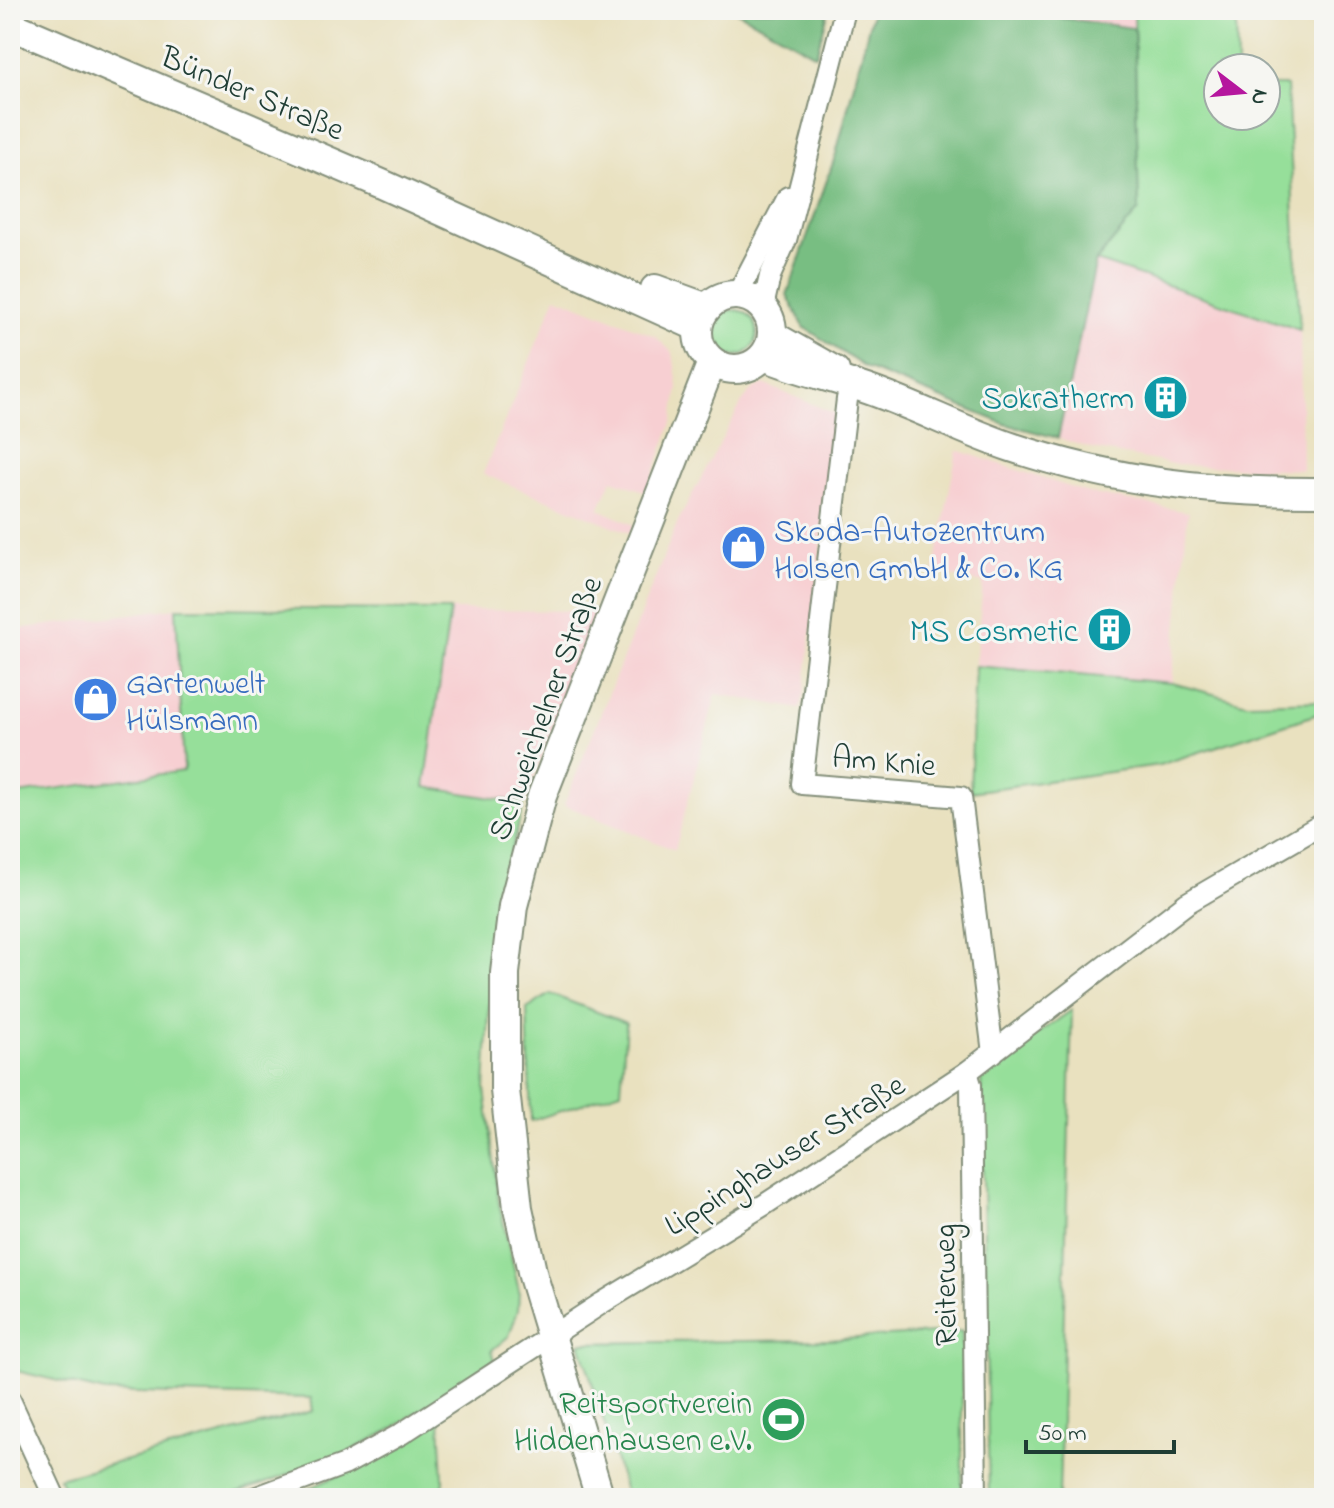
<svg xmlns="http://www.w3.org/2000/svg" width="1334" height="1508" font-family="'Indie Flower',sans-serif">
<style>
.built{fill:#f7cfd2}
.green{fill:#96df9a;stroke:#5a8e67;stroke-width:2}
.forest{fill:#78be82;stroke:#4c7e5b;stroke-width:2}
.lines{fill:none;stroke-linecap:round;stroke-linejoin:round}
.street-casing{stroke:#848f7a;stroke-width:24}
.secondary-casing{stroke:#848f7a;stroke-width:32}
.street{stroke:#fff;stroke-width:20}
.secondary{stroke:#fff;stroke-width:28}
.labels{text-anchor:middle;stroke-width:6;stroke-linejoin:round;paint-order:stroke}
.street-label{font-size:32px;fill:#1f3d34;stroke:#f6f6f2}
.culture-label{font-size:32px;fill:#0d838f;stroke:#f6f6f2;text-anchor:end}
.shop-label{font-size:32px;fill:#366cbe;stroke:#f6f6f2;text-anchor:start}
.leisure-label{font-size:32px;fill:#27864d;stroke:#f6f6f2;text-anchor:end}
</style>
<rect width="100%" height="100%" fill="#f6f6f2"/>
<filter id="ink" filterUnits="userSpaceOnUse"><feTurbulence type="fractalNoise" baseFrequency=".0125" numOctaves="2"/><feDisplacementMap in="SourceGraphic" scale="16" xChannelSelector="R" yChannelSelector="G"/><feConvolveMatrix kernelMatrix="1 2 1 2 8 2 1 2 1" color-interpolation-filters="sRGB"/></filter>
<filter id="wash" filterUnits="userSpaceOnUse"><feTurbulence type="fractalNoise" baseFrequency=".006" numOctaves="4" result="noise"/><feDisplacementMap in="SourceGraphic" scale="32" xChannelSelector="R" yChannelSelector="G"/><feGaussianBlur stdDeviation="1.8" result="paint"/><feColorMatrix in="noise" values="0 0 0 0 0 0 0 0 0 0 0 0 0 0 0 0 0 1.4 0 .05"/><feComposite in="paint" operator="in"/></filter>
<g filter="url(#wash)">
<rect width="100%" height="100%" fill="#e9e1bf"/>
<!-- built -->
<g class="built">
<path d="M1004 10H1134V28Z"/>
<path d="M1096 261 1300 330 1302 470 1179 465 1092 449 1058 438Z"/>
<path d="M556 296 655 336 673 353 678 387 673 420 647 492 612 480 599 509 634 525 630 533 483 474Z"/>
<path d="M764 384 836 414 804 695 800 709 716 694 675 850 564 805 678 521 742 402 754 388Z"/>
<path d="M957 450 1088 493 1188 512 1172 683 975 666 983 583 934 572Z"/>
<path d="M176 608 184 771 10 795V630Z"/>
<path d="M450 610 599 611 524 803 425 788Z"/>
</g>
<!-- green -->
<g class="green">
<path d="M1134 10H1236L1237 68H1218V116H1266V86H1287L1300 330 1096 261 1139 210Z"/>
<circle cx="734" cy="333" r="23"/>
<path d="M176 608 450 610 425 787 524 803 494 919 485 1089 499 1203 519 1291 518 1310 509 1336 492 1350 495 1360 389 1431 345 1454 224 1498H70L59 1478 313 1411 311 1398 105 1392 12 1370 10 1366V795L184 771Z"/>
<path d="M975 666 1172 683 1247 703 1324 701V712L1159 765 970 792Z"/>
<path d="M550 994 626 1023 621 1091 531 1121 527 1009Z"/>
<path d="M1072 1010 1059 1498H989L981 1074Z"/>
<path d="M962 1331V1498H627L580 1343 828 1340Z"/>
<path d="M440 1419 444 1498H288L402 1447Z"/>
</g>
<!-- forest -->
<g class="forest">
<path d="M734 10H829L816 55Z"/>
<path d="M873 10H1004L1134 28 1139 210 1096 261 1058 438 1005 424 866 368 804 327 787 295 836 154Z"/>
</g>
</g>
<g filter="url(#ink)">
<g class="lines">
<defs>
<g id="street">
<path d="M737 295 788 197"/>
<path d="M763 307 770 276 786 240 845 10"/>
<path d="M852 384 847 399 802 784 961 797 993 1053"/>
<path d="M967 1072 971 1085 976 1498"/>
<path d="M10 1400 55 1498"/>
<path d="M254 1498 346 1464 401 1434 602 1303 764 1205 967 1072 1187 903 1324 823"/>
</g>
<g id="secondary">
<path d="M10 25 382 184 698 327"/>
<path d="M655 289 707 308"/>
<circle cx="735" cy="332" r="37"/>
<path d="M773 336 835 371"/>
<path d="M764 356C793 368 822 375 851 384 906 400 957 429 1011 447 1116 482 1214 493 1324 492"/>
<path d="M600 1498 533 1276 518 1208 505 1090V973L513 906 542 796 712 362"/>
</g>
</defs>
<!-- street casing -->
<use href="#street" class="street-casing"/>
<!-- secondary casing -->
<use href="#secondary" class="secondary-casing"/>
<!-- street -->
<use href="#street" class="street"/>
<!-- secondary -->
<use href="#secondary" class="secondary"/>
</g>
</g>
<!-- icons -->
<defs>
<symbol id="building-disc" viewBox="-11 -11 22 22"><circle r="9.5" fill="#0f9aa8" stroke="#f6f6f2"/><path d="M-4-6H4V6H1V3H-1V6H-4ZM-2.5-4.3h1.7v1.8h-1.7ZM.8-4.3h1.7v1.8H.8ZM-2.5-1h1.7V.8h-1.7ZM.8-1h1.7V.8H.8Z" fill="#fff"/></symbol>
<symbol id="shop-disc" viewBox="-11 -11 22 22"><circle r="9.5" fill="#3f7fe0" stroke="#f6f6f2"/><path d="M-5-2.5h2.3a2.7 3.5 0 0 1 5.4 0H5L5.5 6h-11ZM-1.5-2.5h3a1.5 2.3 0 0 0-3 0Z" fill="#fff"/></symbol>
<symbol id="stadium-disc" viewBox="-11 -11 22 22"><circle r="9.5" fill="#2e9e5b" stroke="#f6f6f2"/><path d="M0-5a6.5 5 0 1 0 0 10a6.5 5 0 1 0 0-10ZM-3.5-1.8h7v3.6h-7Z" fill="#fff"/></symbol>
</defs>
<g fill-rule="evenodd">
<use href="#building-disc" x="1140" y="372" width="51" height="51"/>
<use href="#shop-disc" x="718" y="522" width="51" height="51"/>
<use href="#building-disc" x="1084" y="604" width="51" height="51"/>
<use href="#shop-disc" x="70" y="674" width="51" height="51"/>
<use href="#stadium-disc" x="758" y="1394" width="51" height="51"/>
</g>
<g class="labels">
<!-- street labels -->
<g class="street-label">
<text transform="translate(253 92) rotate(23)" y="11">Bünder Straße</text>
<text transform="translate(544 708) rotate(-70)" y="11">Schweichelner Straße</text>
<text transform="translate(884 760) rotate(5)" y="11">Am Knie</text>
<text transform="translate(784 1154) rotate(-32)" y="11">Lippinghauser Straße</text>
<text transform="translate(944 1285) rotate(-91)" y="11">Reiterweg</text>
</g>
<!-- culture labels -->
<g class="culture-label">
<text x="1134" y="408">Sokratherm</text>
<text x="1078" y="641">MS Cosmetic</text>
</g>
<!-- shop labels -->
<g class="shop-label">
<text x="774" y="541">Skoda-Autozentrum<tspan x="774" dy="37">Holsen GmbH &amp; Co. KG</tspan></text>
<text x="126" y="693">Gartenwelt<tspan x="126" dy="37">Hülsmann</tspan></text>
</g>
<!-- leisure labels -->
<g class="leisure-label">
<text x="752" y="1413">Reitsportverein<tspan x="752" dy="37">Hiddenhausen e.V.</tspan></text>
</g>
</g>
<!-- margin -->
<rect width="1334" height="1508" fill="none" stroke="#f6f6f2" stroke-width="40"/>
<!-- north arrow -->
<g transform="translate(1242 92) rotate(106)"><circle r="38" fill="#f6f6f2" stroke="#a0aca6" stroke-width="2"/>
<path d="M0-6L14 30L0 20L-14 30Z" fill="#b5179e"/>
<text y="-12" font-size="22" font-weight="bold" text-anchor="middle" fill="#1f3d34">N</text>
</g>
<!-- scale -->
<path d="M1026 1440v12h148v-12" fill="none" stroke="#1f3d34" stroke-width="4"/>
<text x="1038" y="1440" font-size="24" fill="#1f3d34" stroke="#f6f6f2" stroke-width="6" paint-order="stroke">50 m</text>
</svg>
